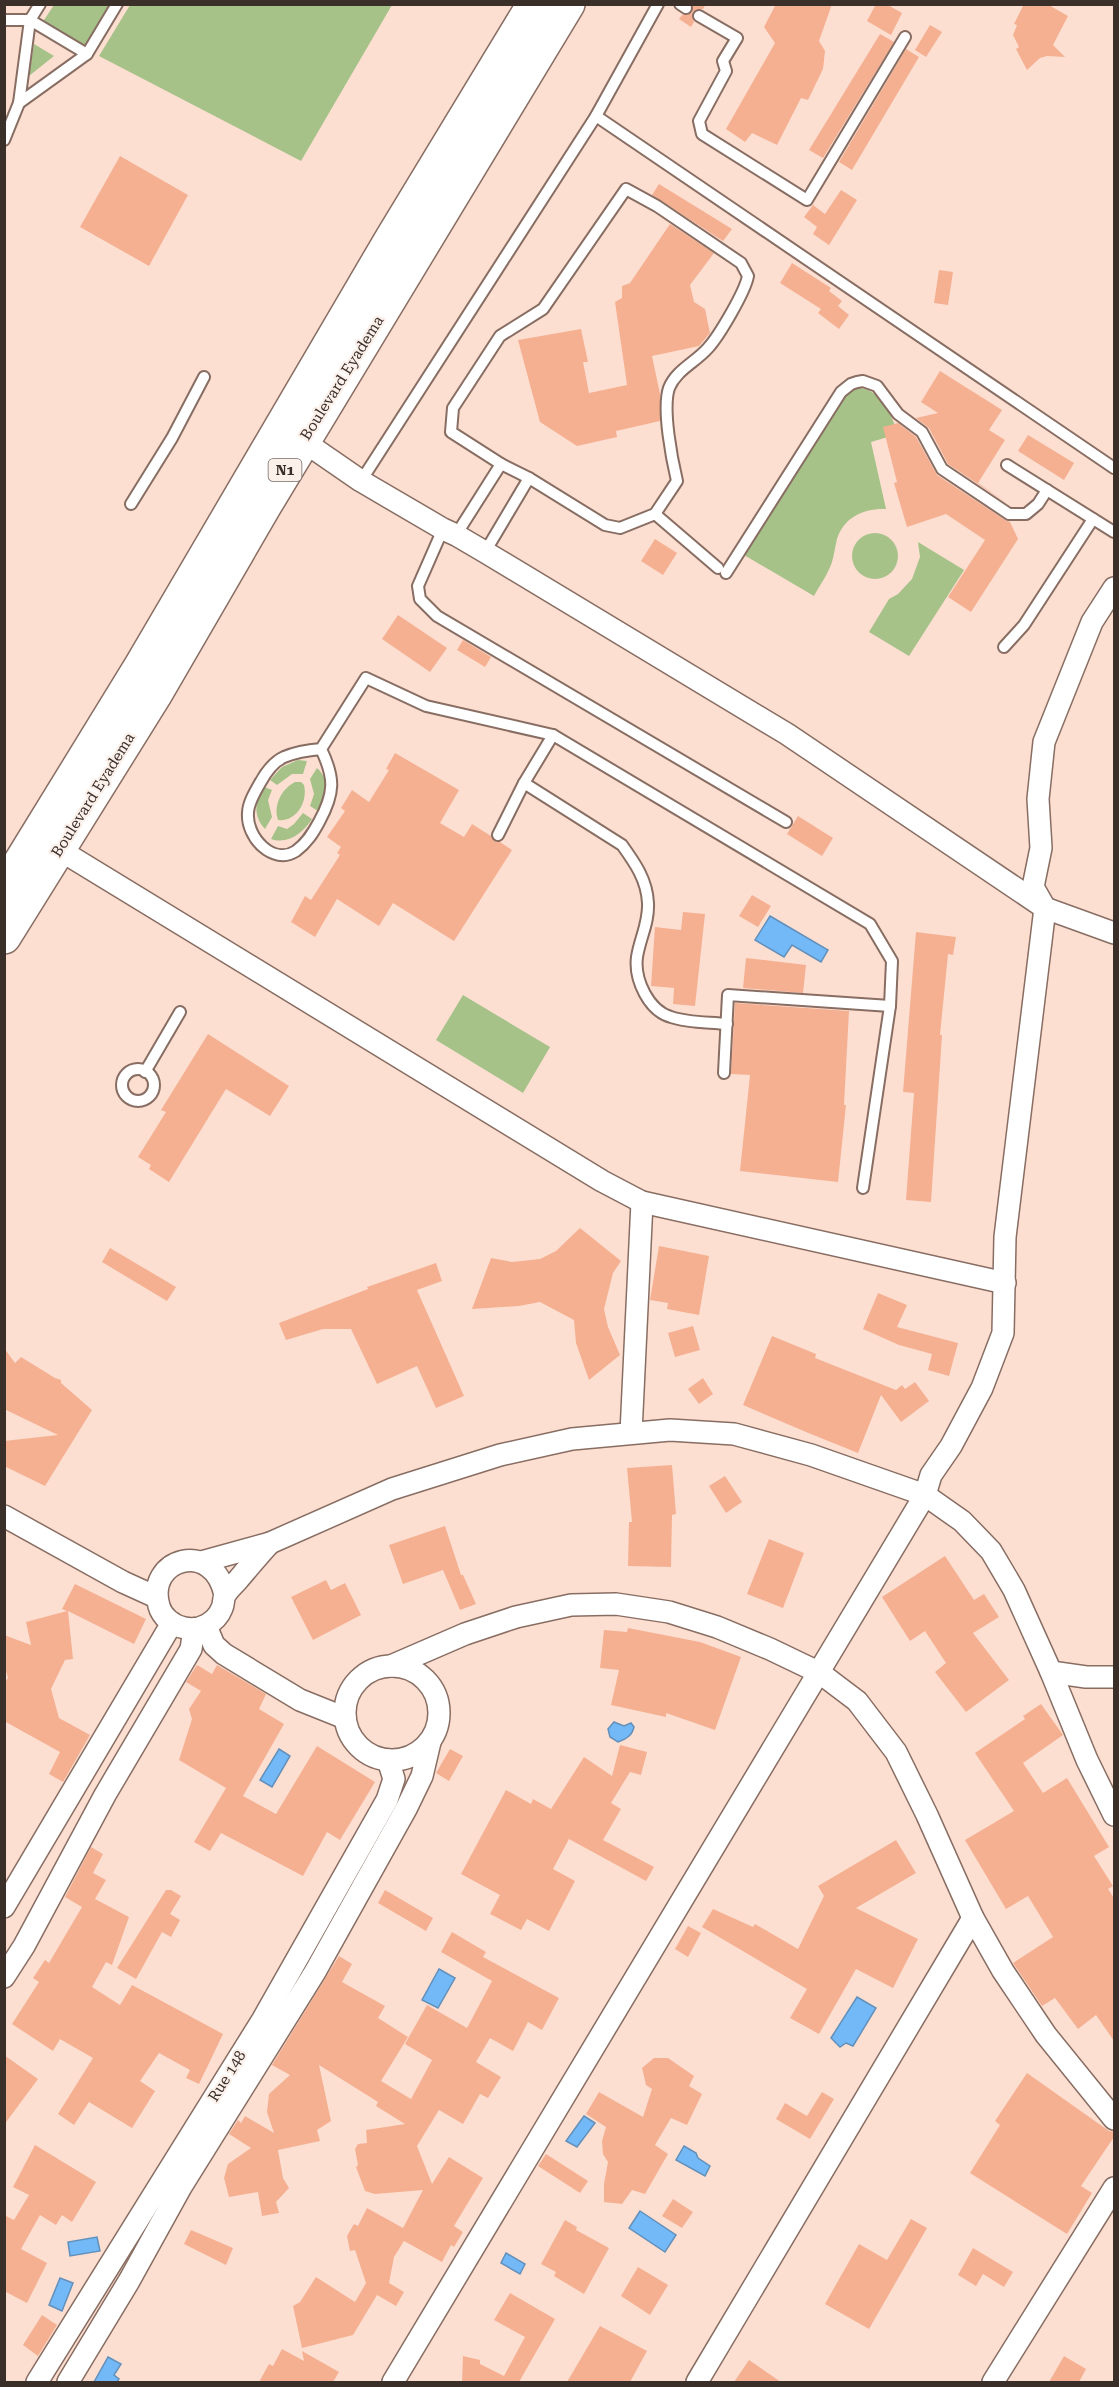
<svg xmlns="http://www.w3.org/2000/svg" width="1119" height="2387" font-family="'Roboto Serif',serif">
<style>
.green{fill:#a6c289}
.water{fill:#73b9f7;stroke:#6290ba;stroke-width:1.5}
.building{fill:#f5b092}
.lines{fill:none;stroke-linecap:round;stroke-linejoin:round}
.service-casing{stroke:#886d62;stroke-width:14}
.minor-casing{stroke:#886d62;stroke-width:24}
.trunk-casing{stroke:#886d62;stroke-width:36}
.service{stroke:#fff;stroke-width:10}
.minor{stroke:#fff;stroke-width:21}
.trunk{stroke:#fff;stroke-width:33}
.labels{text-anchor:middle;stroke-width:4.5;stroke-linejoin:round;paint-order:stroke}
.shield{fill:#fcf0eb;stroke:#756964;stroke-width:1.5}
.shield-label{font-size:14px;font-weight:bold;fill:#3b2f2a}
.street-label{font-size:15px;fill:#3b2f2a;stroke:#fcf0eb}
</style>
<rect width="100%" height="100%" fill="#fddfd2"/>
<!-- green -->
<g class="green">
<path d="M54 5H112L84 49 42 23Z"/>
<path d="M130 5V4L392 5 301 161 99 56Z"/>
<path d="M34 44 54 56 29 76Z"/>
<path d="M860 388C882 391 892 416 898 434L871 442 886 509C864 508 844 517 837 539 835 547 834 555 832 562 828 574 820 585 814 596L744 555 844 396 849 391Z"/>
<circle cx="875" cy="556" r="23"/>
<path d="M918 542 964 570 909 656 869 632 889 599 898 594 912 579 920 557Z"/>
<path d="M298 760 307 761 303 774H292L277 785 270 780 282 767Z"/>
<path d="M317 768C331 780 325 797 318 811L310 806 314 794 310 779Z"/>
<path d="M295 782H301L304 785C308 801 297 822 278 820 273 806 281 789 295 782Z"/>
<path d="M262 786 272 790 268 800 272 817 265 829C252 815 256 802 262 786Z"/>
<path d="M303 813 312 819C303 833 288 845 271 839L278 826 287 829 294 824Z"/>
<path d="M463 995 550 1047 523 1093 436 1040Z"/>
</g>
<!-- water -->
<g class="water">
<path d="M770 916 828 950 821 962 792 945 784 957 755 940Z"/>
<path d="M614 1722 624 1726 631 1723 634 1727C632 1736 626 1739 618 1742L610 1737 608 1729Z"/>
<path d="M279 1749 290 1756 272 1787 260 1780Z"/>
<path d="M439 1969 455 1978 438 2008 422 2000Z"/>
<path d="M857 1997 876 2008 853 2046 846 2043 840 2047 831 2038Z"/>
<path d="M584 2116 595 2123 577 2147 566 2141Z"/>
<path d="M684 2146 696 2153 698 2158 710 2166 705 2176 676 2160Z"/>
<path d="M640 2211 676 2235 665 2252 629 2228Z"/>
<path d="M97 2237 100 2251 70 2256 68 2242Z"/>
<path d="M506 2253 525 2264 520 2274 501 2263Z"/>
<path d="M60 2278 73 2283 62 2311 49 2305Z"/>
<path d="M108 2357 121 2364 114 2375 119 2379 117 2382H94Z"/>
</g>
<!-- building -->
<g class="building">
<path d="M693 4H706L703 9H698L693 12 692 17 694 22 691 27 679 19 682 15 692 13Z"/>
<path d="M776 4H832L819 41 825 51 823 69 808 100 801 98 777 145 752 133 745 142 726 129 775 43 764 27Z"/>
<path d="M876 4H886L902 13 891 35 867 21Z"/>
<path d="M1024 4H1047L1068 16 1053 45 1065 57 1047 56 1040 58 1027 70 1016 49 1019 47 1013 35 1017 25 1014 24Z"/>
<path d="M930 25 942 32 926 57 915 50Z"/>
<path d="M880 34 894 42 823 158 809 150Z"/>
<path d="M906 49 919 57 852 170 839 162Z"/>
<path d="M120 156 188 195 149 266 80 227Z"/>
<path d="M659 184 732 229 723 241 652 195Z"/>
<path d="M841 190 857 200 829 245 813 234 817 227 804 217 813 205 825 214Z"/>
<path d="M670 224 714 253 690 285 694 302 705 309 710 333 699 346 652 356 660 394V421L616 431 617 437 577 446 540 422 518 340 581 329 588 362H583L589 393 627 385 615 302 622 298V286L630 283Z"/>
<path d="M792 263 831 288 829 291 842 301 838 306 849 315 839 329 818 313 821 309 780 283Z"/>
<path d="M939 270 953 272 948 305 934 303Z"/>
<path d="M940 371 1002 410 989 430 1005 440 978 483 1008 504 948 464 929 428 916 418 938 413 921 402Z"/>
<path d="M898 423 916 437 937 475 1005 520 1010 522 1018 539 971 612 948 597 985 540 946 514 907 527 894 483 897 482 883 427Z"/>
<path d="M1028 435 1074 463 1064 480 1018 451Z"/>
<path d="M655 539 677 553 663 575 641 561Z"/>
<path d="M398 615 447 648 430 672 382 639Z"/>
<path d="M463 640 491 657 485 667 457 650Z"/>
<path d="M395 753 459 790 440 823 464 837 472 824 491 836 494 841 500 842 512 850 454 941 393 903 379 926 337 899 315 937 291 922 305 896 311 900 340 855 337 853 341 847 327 837 345 811 341 808 352 790 369 802 389 770 386 769Z"/>
<path d="M798 816 833 838 822 856 787 834Z"/>
<path d="M752 895 771 906 758 927 739 916Z"/>
<path d="M683 912 705 914 695 1006 673 1004 674 988 651 986 655 927 681 930Z"/>
<path d="M916 932 956 937 953 955 948 954 940 1035H942L931 1202 906 1200 914 1093 903 1092Z"/>
<path d="M746 958 806 965 803 993 743 988Z"/>
<path d="M735 1003 849 1011 844 1105H846L838 1182 740 1171 750 1075 731 1074Z"/>
<path d="M208 1034 289 1086 270 1116 226 1089 169 1182 149 1169 151 1165 138 1157 166 1112 161 1110Z"/>
<path d="M580 1228 621 1261 613 1273 604 1309 608 1327 620 1355 589 1380 576 1343 574 1320 540 1302 519 1306 472 1309 491 1258 512 1262 540 1259 556 1251Z"/>
<path d="M659 1246 709 1256 699 1315 667 1309 668 1303 650 1300Z"/>
<path d="M110 1248 176 1287 167 1301 102 1262Z"/>
<path d="M436 1263 442 1281 417 1290 464 1396 436 1408 417 1366 377 1384 351 1329H323L286 1340 279 1323 368 1289 367 1287Z"/>
<path d="M878 1293 907 1305 897 1327 958 1343 949 1376 928 1370 932 1354 899 1345 863 1329Z"/>
<path d="M693 1326 700 1350 675 1357 668 1333Z"/>
<path d="M772 1336 816 1354 815 1358 896 1390 902 1385 905 1389 915 1382 929 1401 901 1422 881 1395 858 1453 806 1432 743 1405Z"/>
<path d="M4 1348 15 1363 21 1357 55 1378 61 1380V1383L92 1410 45 1486 4 1466V1441L58 1435 4 1409Z"/>
<path d="M703 1378 713 1394 699 1404 688 1389Z"/>
<path d="M672 1465 676 1514 672 1515 671 1567 628 1566 629 1522H632L627 1468Z"/>
<path d="M725 1476 742 1502 726 1513 709 1486Z"/>
<path d="M445 1526 461 1575H463L476 1604 460 1610 443 1570 403 1584 389 1545Z"/>
<path d="M769 1539 804 1553 783 1608 747 1594Z"/>
<path d="M945 1556 974 1600 984 1594 999 1617 973 1633 1009 1680 966 1712 935 1672 946 1663 925 1631 910 1641 882 1597Z"/>
<path d="M326 1580 331 1590 345 1583 361 1615 313 1640 291 1597Z"/>
<path d="M75 1584 146 1619 134 1644 68 1611 73 1659 65 1660 51 1689 59 1718 90 1735 63 1782 49 1774 60 1752 4 1721V1684L8 1678 4 1664V1635L31 1645 26 1622 67 1611 62 1609Z"/>
<path d="M628 1628 700 1642 741 1657 715 1730 666 1713V1717L611 1705 619 1670 600 1668 604 1630 627 1632Z"/>
<path d="M197 1665 212 1674 217 1665 266 1694 259 1709 284 1724 243 1796 276 1814 317 1746 375 1782 340 1840 327 1832 303 1876 221 1833 210 1851 194 1842 226 1788 179 1760 192 1719 189 1709 201 1691 186 1682Z"/>
<path d="M1041 1704 1063 1735 1023 1763 1043 1793 1067 1778 1109 1847 1094 1856 1113 1886 1108 1889 1114 1898V2041L1096 2015 1078 2029 1055 1998 1042 2006 1013 1963 1053 1937 1028 1896 1006 1909 965 1840 1014 1811 975 1753 1025 1719 1023 1716Z"/>
<path d="M620 1745 647 1752 641 1775 630 1772 611 1803 621 1809 603 1840 654 1867 646 1881 569 1839 553 1869 575 1881 549 1931 527 1919 521 1930 490 1914 500 1895 461 1874 506 1790 531 1804 533 1799 551 1809 584 1757 612 1776Z"/>
<path d="M450 1749 463 1756 449 1781 436 1773Z"/>
<path d="M896 1840 916 1873 856 1908 918 1939 893 1988 856 1969 819 2034 790 2018 807 1989 702 1927 713 1909 753 1927 755 1924 798 1949 824 1896 818 1886Z"/>
<path d="M91 1847 103 1854 93 1873 106 1880 95 1899 129 1917 112 1965 106 1962 92 1987 120 2005 132 1985 223 2034 199 2084 186 2078 190 2070 159 2053 140 2081 155 2091 132 2128 89 2102 74 2125 58 2114 93 2058 60 2039 53 2051 12 2024 39 1982 33 1978 45 1960 49 1963 82 1907 65 1897Z"/>
<path d="M166 1890H171L181 1896 170 1914 180 1920 171 1937 162 1932 136 1979 117 1968Z"/>
<path d="M385 1890 433 1918 426 1931 378 1903Z"/>
<path d="M688 1926 701 1933 688 1957 675 1949Z"/>
<path d="M452 1932 486 1952 483 1957 559 1998 542 2030 528 2022 513 2051 490 2038 476 2062 501 2077 488 2098 480 2094 463 2124 439 2110 417 2146 432 2184 449 2157 483 2178 454 2226 463 2232 454 2247 451 2245 442 2262 404 2241 394 2257 389 2283 404 2292 396 2306 377 2295 353 2335 302 2348 293 2306 300 2302 316 2277 355 2302 366 2283 355 2250 350 2251 347 2236 354 2224 358 2226 367 2208 403 2228 423 2190 375 2194 365 2191 356 2167 358 2165 355 2149 358 2144 367 2143 366 2130 405 2124 376 2106 378 2102 319 2065 331 2121 317 2130 320 2141 278 2150 283 2178 289 2188 276 2202 279 2213 262 2216 258 2192 229 2197 224 2178 228 2164 251 2148 229 2134 238 2120 241 2123 245 2116 274 2133 267 2112 269 2094 290 2075 272 2065 339 1956 352 1964 342 1982 385 2006 378 2018 408 2037 381 2081 411 2099 432 2060 405 2044 427 2005 467 2028 492 1981 441 1952Z"/>
<path d="M4 2055 38 2079 4 2125Z"/>
<path d="M654 2058H668L694 2076 689 2086 702 2094 687 2125 671 2118 655 2145 668 2154 645 2194 632 2190 622 2204 604 2202V2184L608 2162 603 2154 602 2141 606 2127 586 2114 599 2092 643 2117 652 2089 646 2085 642 2068Z"/>
<path d="M1027 2073 1109 2131 1114 2132V2137L1081 2186 1092 2193 1067 2234 970 2173 1000 2125 995 2121Z"/>
<path d="M822 2092 834 2099 810 2139 776 2119 785 2103 807 2116Z"/>
<path d="M35 2145 96 2182 72 2222 62 2215 56 2225 40 2215 21 2249 47 2263 27 2303 4 2291V2215L14 2220 29 2195 13 2187Z"/>
<path d="M546 2154 588 2181 580 2193 538 2166Z"/>
<path d="M673 2199 693 2212 682 2228 662 2216Z"/>
<path d="M911 2219 927 2228 869 2329 825 2304 859 2244 887 2260Z"/>
<path d="M565 2220 577 2227 576 2230 609 2248 584 2294 554 2276 556 2272 541 2264Z"/>
<path d="M191 2230 233 2248 226 2265 184 2244Z"/>
<path d="M973 2248 1013 2272 1004 2287 983 2274 976 2286 958 2275Z"/>
<path d="M638 2267 668 2285 650 2315 621 2296Z"/>
<path d="M510 2293 555 2319 519 2382H462L463 2356 480 2360V2364L504 2376 525 2337 494 2320Z"/>
<path d="M42 2315 57 2325 38 2356 23 2345Z"/>
<path d="M600 2326 647 2351 630 2382H567Z"/>
<path d="M282 2349 304 2361 302 2351 339 2372 333 2382H259L269 2364 273 2366Z"/>
<path d="M1064 2356 1086 2369 1079 2382H1049Z"/>
<path d="M749 2360 781 2382H734Z"/>
</g>
<g class="lines">
<defs>
<g id="service">
<path d="M680 4 686 8"/>
<path d="M699 16 737 38 723 61 726 71 699 121 702 134 807 200 905 37"/>
<path d="M4 20H30L87 54 19 103 30 20 40 4"/>
<path d="M87 54 117 4"/>
<path d="M596 116 1114 468"/>
<path d="M4 140 19 103"/>
<path d="M1007 465 1114 532"/>
<path d="M361 481 596 116 658 4"/>
<path d="M131 504 172 438 204 377"/>
<path d="M655 514 677 481C672 460 662 409 669 388 676 370 696 362 708 348 719 336 745 292 748 276L741 263 657 206 626 189 543 309 500 336 453 408 451 432 501 464 529 478 605 525 620 528 655 514 718 568"/>
<path d="M443 529 418 586 420 599 437 616 786 822"/>
<path d="M456 535 501 464"/>
<path d="M485 552 529 478"/>
<path d="M726 573 841 392 851 384 857 382 863 381 877 386 898 414 922 432 942 469 1009 514H1026L1038 504 1047 490"/>
<path d="M1004 647 1024 625 1093 519"/>
<path d="M321 749C335 778 335 793 319 822 313 833 307 843 296 851 273 866 246 837 248 813 248 803 255 792 260 783 266 772 273 762 284 757 296 752 309 750 321 749L366 678 426 706 553 735 870 924 892 961 890 1006 863 1188"/>
<path d="M524 783 622 845C635 863 647 880 648 903 649 923 640 938 637 957 634 980 649 1011 671 1017 688 1023 709 1022 727 1024"/>
<path d="M498 835 524 783 553 735"/>
<circle cx="138" cy="1085" r="16"/>
<path d="M145 1072 180 1012"/>
<path d="M724 1073 728 995 890 1006"/>
</g>
<g id="minor">
<path d="M295 433 303 441 361 481 443 529 456 535 485 552 787 734 1045 908 1114 933"/>
<path d="M50 844 602 1181 642 1202 1005 1283"/>
<path d="M631 1433 642 1202"/>
<path d="M4 1516 123 1582 156 1597"/>
<path d="M201 1562 270 1543 392 1489 500 1455 572 1439 670 1430 734 1434 811 1455 925 1495 962 1521 991 1551 1014 1590 1051 1672 1087 1760 1114 1815"/>
<path d="M225 1595C213 1538 145 1559 159 1606 162 1617 173 1626 185 1628 200 1631 216 1623 222 1608 224 1604 223 1599 225 1595 228 1590 233 1585 237 1581 248 1568 259 1555 270 1543"/>
<path d="M206 1626 214 1645 224 1654 300 1700 345 1718"/>
<path d="M391 1666 465 1634 516 1617 571 1605 616 1604 669 1612 717 1627 770 1649 820 1673 857 1701 896 1752 927 1815 973 1918 1003 1971 1046 2035 1114 2119"/>
<circle cx="392" cy="1713" r="47"/>
<path d="M1051 1672 1086 1677H1114"/>
<path d="M4 1907 172 1623"/>
<path d="M4 1977 24 1946 105 1795 191 1649 194 1629"/>
<path d="M37 2382 263 2019 387 1800 394 1779 388 1760"/>
<path d="M68 2382 129 2281 181 2187 315 1972 406 1809 422 1776 430 1742"/>
<path d="M393 2382 925 1495 931 1475 951 1446 982 1388 1003 1333 1005 1237 1045 908 1033 887 1041 848 1038 799 1044 742 1092 622 1114 588"/>
<path d="M697 2382 973 1918"/>
<path d="M993 2382 1114 2188"/>
</g>
<g id="trunk">
<path d="M4 889 141 666 392 238 534 4"/>
<path d="M4 937 156 693 265 505 568 4"/>
</g>
</defs>
<!-- service casing -->
<use href="#service" class="service-casing"/>
<!-- minor casing -->
<use href="#minor" class="minor-casing"/>
<!-- trunk casing -->
<use href="#trunk" class="trunk-casing"/>
<!-- service -->
<use href="#service" class="service"/>
<!-- minor -->
<use href="#minor" class="minor"/>
<!-- trunk -->
<use href="#trunk" class="trunk"/>
</g>
<g class="labels">
<!-- shield labels -->
<rect class="shield" x="268.5" y="459" width="33" height="22" rx="4.5"/>
<g class="shield-label">
<text x="285" y="475">N1</text>
</g>
<!-- street labels -->
<g class="street-label">
<text transform="translate(342 378) rotate(-58)" y="5">Boulevard Eyadema</text>
<text transform="translate(93 795) rotate(-58)" y="5">Boulevard Eyadema</text>
<text transform="translate(227 2076) rotate(-58)" y="5">Rue 148</text>
</g>
</g>
<!-- border -->
<rect width="1119" height="2387" fill="none" stroke="#3b2f2a" stroke-width="12"/>
</svg>
